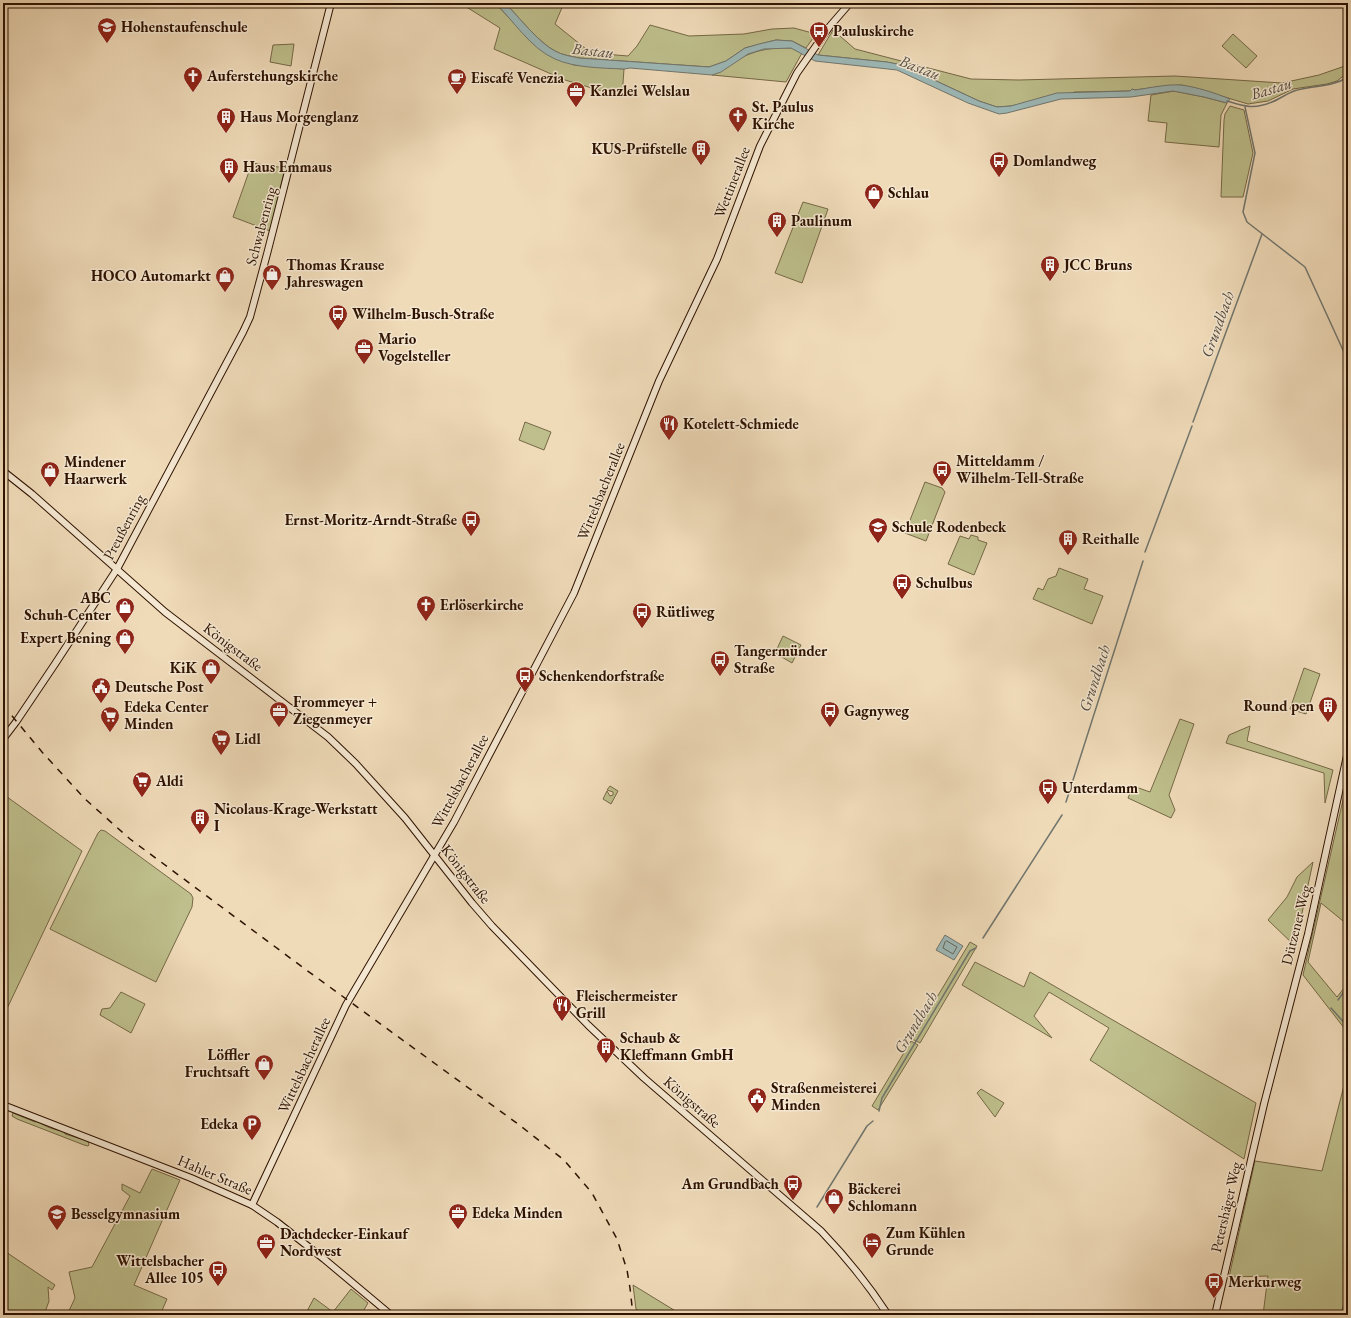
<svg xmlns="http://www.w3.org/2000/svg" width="1351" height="1318" font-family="'EB Garamond',serif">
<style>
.green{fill:#bebf8c;stroke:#766846}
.water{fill:#9db9b8;stroke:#71766f}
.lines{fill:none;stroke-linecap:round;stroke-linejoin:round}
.shore{stroke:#66665c;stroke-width:1}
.stream{stroke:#71766f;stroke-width:1.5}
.secondary-casing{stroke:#2e1201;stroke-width:8}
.secondary{stroke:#f5e8d2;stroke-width:6}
.rail{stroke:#2e1201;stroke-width:1.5;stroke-dasharray:7 7;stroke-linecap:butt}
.labels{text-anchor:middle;stroke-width:3;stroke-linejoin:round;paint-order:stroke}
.poi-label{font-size:15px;font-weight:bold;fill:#2e1201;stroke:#f5e8d2;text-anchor:start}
.street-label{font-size:15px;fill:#2e1201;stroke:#f5e8d2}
.water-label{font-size:16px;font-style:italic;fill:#554c41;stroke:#f5e8d2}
</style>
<rect width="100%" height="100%" fill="#f0dbb9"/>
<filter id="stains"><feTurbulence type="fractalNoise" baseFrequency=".005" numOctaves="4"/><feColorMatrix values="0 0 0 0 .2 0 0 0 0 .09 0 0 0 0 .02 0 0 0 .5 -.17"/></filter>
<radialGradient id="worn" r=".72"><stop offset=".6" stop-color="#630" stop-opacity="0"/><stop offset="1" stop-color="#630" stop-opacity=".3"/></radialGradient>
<!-- green -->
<g class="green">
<path d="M460 3H495L535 45 574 65 624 69 622 97 565 80 494 49 500 28Z"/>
<path d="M505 3H564L555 24 591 53 628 56 637 46 650 25 689 36 744 34 772 29 794 28 816 34 806 48 792 41 776 40 745 48 726 61 709 67 579 58C570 56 562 55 555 51 538 42 519 17 505 3Z"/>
<path d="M833 30 855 49 971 79 1019 80 1175 76 1282 83 1319 75 1342 67 1348 63V74L1342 77 1337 81 1327 84 1293 89 1268 101 1248 104 1198 89 1181 85 1157 87 1135 90 1132 89 1130 91 1075 92 1011 106 997 107 979 101 902 65 886 62 818 55Z"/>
<path d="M1233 34 1257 56 1246 68 1222 46Z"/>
<path d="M294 44 291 66 270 62 273 45Z"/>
<path d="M778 48H792L802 53 786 82 712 75C721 72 726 67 734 62 748 53 762 49 778 48Z"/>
<path d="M1174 91 1204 97 1227 103 1221 115 1219 147 1165 142 1167 123 1148 121 1151 95Z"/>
<path d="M1230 106 1244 110 1253 153 1243 197H1221L1224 120 1225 114Z"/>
<path d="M252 163 285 168 270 231 233 217Z"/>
<path d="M803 202 828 209 802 283 775 273Z"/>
<path d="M525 422 551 432 544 450 519 440Z"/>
<path d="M925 482 942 488 945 492 926 541 905 533Z"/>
<path d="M971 535 978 537V540L987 543 974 575 948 564 960 536 969 539Z"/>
<path d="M1059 568 1088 579 1084 589 1103 596 1092 624 1033 599 1038 588 1043 590 1048 579 1056 576Z"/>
<path d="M783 636 801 645 792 663 775 653Z"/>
<path d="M1304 668 1320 674 1306 714 1290 709Z"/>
<path d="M1180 719 1194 724 1169 795 1175 810 1171 818 1128 798 1133 786 1150 792Z"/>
<path d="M1250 726 1247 741 1333 770 1325 803 1324 773 1226 743 1229 735Z"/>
<path d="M1348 778V925L1321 903 1308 962 1337 997 1348 983V1033L1303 975Z"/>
<path d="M610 786 618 791 611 804 603 799 607 791 610 796 613 795V792L607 790Z"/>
<path d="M3 794 82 851 3 1017Z"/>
<path d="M101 830 105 831 191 894 193 898 192 907 156 982 50 929 98 833Z"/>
<path d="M1313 862 1295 946 1268 920 1287 897 1297 877Z"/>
<path d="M970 942 977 946 920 1043 912 1039Z"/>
<path d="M975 962 1024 987 1030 972 1256 1103 1244 1159 1090 1060 1109 1028 1049 992 1034 1016 1052 1038 962 985Z"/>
<path d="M121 992 145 1004 131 1033 100 1015 102 1009 110 1008Z"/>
<path d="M911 1041 918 1045 878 1110 872 1106Z"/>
<path d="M1348 1070V1315H1263L1268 1276 1229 1277 1255 1161 1322 1171Z"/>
<path d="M981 1089 1004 1103 995 1117 977 1093Z"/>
<path d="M13 1113 35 1122 38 1121C45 1127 55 1130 63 1131L65 1134 88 1141 89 1145 88 1146 84 1145 17 1119 12 1116Z"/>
<path d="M152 1169 180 1180 134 1285 167 1299 160 1315H67L75 1298 69 1272 92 1267 130 1196 122 1190V1184L140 1193Z"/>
<path d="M3 1250 55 1285 52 1290 48 1287 49 1301 44 1315H3Z"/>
<path d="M633 1285 682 1315H645L636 1309Z"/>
<path d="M351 1289 368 1303 361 1315H305L314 1298 333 1312Z"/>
</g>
<!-- water -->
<g class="water">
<path d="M495 3H505C519 17 538 42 555 51 562 55 570 56 579 58L709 67 726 61 745 48 759 44 776 40 792 41 818 55 887 62 902 65 979 101 997 107 1011 106 1057 93 1130 91 1132 89 1135 90C1150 88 1166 84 1181 85 1197 87 1215 93 1230 99L1227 103 1204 97 1173 91 1131 97 1061 99 1007 113 999 114 968 103 897 70 815 61 791 48 764 49 748 54 721 72 712 75 630 68 624 69C602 68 575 68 555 59 530 48 514 21 495 3Z"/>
<path d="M945 935 963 946 954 960 936 950Z"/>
</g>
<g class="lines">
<!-- shore -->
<path class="shore" d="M947 941 957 947 953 954 943 948 945 942Z"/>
<!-- stream -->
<g class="stream">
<path d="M1227 101C1243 106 1254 110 1272 102 1280 99 1286 94 1294 91 1312 85 1331 88 1348 77"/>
<path d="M1245 107 1255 153 1243 212 1247 222 1305 267 1348 361"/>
<path d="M1193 422 1262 234"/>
<path d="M1145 552 1192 426"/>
<path d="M1066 802 1143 561"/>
<path d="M983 938 1062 815"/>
<path d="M1338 1000 1348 986"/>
<path d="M1331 1008 1348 1027"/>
<path d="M879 1111 882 1098 970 951 976 948"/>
<path d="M817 1207 867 1126 873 1121"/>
<path d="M1341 1315 1348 1288"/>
</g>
<defs>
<g id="secondary">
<path d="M3 471 32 494 165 612 328 737 356 764 405 818 472 903 492 926 588 1025 644 1078 821 1231C846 1257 868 1284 888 1315"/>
<path d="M3 739 16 722 55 664 117 569 243 332 250 317 267 254 331 3"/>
<path d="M3 1105 191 1178 252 1205 277 1222 324 1259 391 1315"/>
<path d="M252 1205 346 1005 454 822 574 593 659 381 717 259 760 146 797 73 830 26 850 3"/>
<path d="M1215 1315 1264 1104 1308 934 1348 751"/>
</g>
</defs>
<!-- secondary casing -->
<use href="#secondary" class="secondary-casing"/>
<!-- secondary -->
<use href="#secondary" class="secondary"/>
<!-- rail -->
<path class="rail" d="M3 705 42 752 85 799 130 839 305 969 518 1124 564 1160 592 1193 617 1239 627 1270 630 1288 633 1315"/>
</g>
<!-- icons -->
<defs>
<symbol id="school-pin" viewBox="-11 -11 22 30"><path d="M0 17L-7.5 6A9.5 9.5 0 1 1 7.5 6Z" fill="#8f2418" stroke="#f5e8d2"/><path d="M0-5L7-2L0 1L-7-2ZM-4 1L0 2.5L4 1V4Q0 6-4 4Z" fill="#fff"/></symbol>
<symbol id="bus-pin" viewBox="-11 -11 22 30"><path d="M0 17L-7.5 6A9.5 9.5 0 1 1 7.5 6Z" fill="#8f2418" stroke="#f5e8d2"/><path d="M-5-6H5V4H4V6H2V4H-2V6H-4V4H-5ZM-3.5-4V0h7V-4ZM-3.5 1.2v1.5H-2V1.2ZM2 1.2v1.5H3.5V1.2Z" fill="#fff"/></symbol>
<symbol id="church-pin" viewBox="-11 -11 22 30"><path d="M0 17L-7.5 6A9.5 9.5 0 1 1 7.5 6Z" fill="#8f2418" stroke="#f5e8d2"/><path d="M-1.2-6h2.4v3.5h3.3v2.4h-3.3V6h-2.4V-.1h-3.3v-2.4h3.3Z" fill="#fff"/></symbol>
<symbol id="cafe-pin" viewBox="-11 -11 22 30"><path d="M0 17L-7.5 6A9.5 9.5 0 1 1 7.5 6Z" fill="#8f2418" stroke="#f5e8d2"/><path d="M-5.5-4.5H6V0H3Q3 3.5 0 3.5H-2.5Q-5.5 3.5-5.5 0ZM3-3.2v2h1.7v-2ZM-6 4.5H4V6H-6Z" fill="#fff"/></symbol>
<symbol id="office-pin" viewBox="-11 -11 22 30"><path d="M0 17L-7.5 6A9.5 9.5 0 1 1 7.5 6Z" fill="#8f2418" stroke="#f5e8d2"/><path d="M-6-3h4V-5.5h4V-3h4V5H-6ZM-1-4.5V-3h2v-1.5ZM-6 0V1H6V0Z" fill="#fff"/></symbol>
<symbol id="building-pin" viewBox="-11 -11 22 30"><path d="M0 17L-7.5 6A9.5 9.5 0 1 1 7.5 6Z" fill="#8f2418" stroke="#f5e8d2"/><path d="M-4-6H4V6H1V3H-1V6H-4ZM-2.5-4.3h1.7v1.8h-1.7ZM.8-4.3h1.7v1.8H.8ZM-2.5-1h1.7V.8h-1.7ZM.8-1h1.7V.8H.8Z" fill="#fff"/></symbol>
<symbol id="shop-pin" viewBox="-11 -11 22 30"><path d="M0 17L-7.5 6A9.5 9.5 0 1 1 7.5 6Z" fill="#8f2418" stroke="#f5e8d2"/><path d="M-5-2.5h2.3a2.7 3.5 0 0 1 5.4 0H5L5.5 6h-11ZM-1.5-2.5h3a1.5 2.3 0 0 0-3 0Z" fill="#fff"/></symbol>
<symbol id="restaurant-pin" viewBox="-11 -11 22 30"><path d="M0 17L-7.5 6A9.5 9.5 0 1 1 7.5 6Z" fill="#8f2418" stroke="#f5e8d2"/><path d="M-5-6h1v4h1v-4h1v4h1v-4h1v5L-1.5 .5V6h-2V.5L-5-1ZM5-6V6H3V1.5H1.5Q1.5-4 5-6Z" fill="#fff"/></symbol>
<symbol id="civic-pin" viewBox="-11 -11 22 30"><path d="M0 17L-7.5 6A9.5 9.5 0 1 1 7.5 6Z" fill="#8f2418" stroke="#f5e8d2"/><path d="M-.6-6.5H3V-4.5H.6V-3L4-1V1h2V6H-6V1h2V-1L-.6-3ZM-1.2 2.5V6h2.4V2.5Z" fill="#fff"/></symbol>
<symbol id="supermarket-pin" viewBox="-11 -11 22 30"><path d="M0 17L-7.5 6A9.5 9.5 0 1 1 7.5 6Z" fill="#8f2418" stroke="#f5e8d2"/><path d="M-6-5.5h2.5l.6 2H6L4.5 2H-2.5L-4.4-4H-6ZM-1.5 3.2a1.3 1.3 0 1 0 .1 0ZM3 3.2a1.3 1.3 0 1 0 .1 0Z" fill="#fff"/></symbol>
<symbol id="parking-pin" viewBox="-11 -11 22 30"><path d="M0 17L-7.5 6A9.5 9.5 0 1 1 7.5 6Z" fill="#8f2418" stroke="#f5e8d2"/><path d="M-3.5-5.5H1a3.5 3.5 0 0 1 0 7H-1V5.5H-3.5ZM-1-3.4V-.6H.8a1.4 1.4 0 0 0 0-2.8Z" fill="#fff"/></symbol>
<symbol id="hotel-pin" viewBox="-11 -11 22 30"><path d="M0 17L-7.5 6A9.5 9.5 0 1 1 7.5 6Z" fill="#8f2418" stroke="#f5e8d2"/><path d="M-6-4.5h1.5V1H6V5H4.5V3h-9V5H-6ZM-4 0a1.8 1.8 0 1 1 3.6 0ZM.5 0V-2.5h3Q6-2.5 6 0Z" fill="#fff"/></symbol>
</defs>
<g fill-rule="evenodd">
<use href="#school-pin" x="96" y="16" width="22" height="30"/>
<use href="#bus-pin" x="808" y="20" width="22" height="30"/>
<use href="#church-pin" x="182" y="65" width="22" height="30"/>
<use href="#cafe-pin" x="446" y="67" width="22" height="30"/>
<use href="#office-pin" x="565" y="80" width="22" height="30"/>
<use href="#church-pin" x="727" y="105" width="22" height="30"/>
<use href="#building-pin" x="215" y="106" width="22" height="30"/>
<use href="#building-pin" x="690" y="138" width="22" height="30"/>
<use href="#bus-pin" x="988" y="150" width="22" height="30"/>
<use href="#building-pin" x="218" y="156" width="22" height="30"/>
<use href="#shop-pin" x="863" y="182" width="22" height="30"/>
<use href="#building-pin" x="766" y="210" width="22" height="30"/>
<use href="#building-pin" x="1039" y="254" width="22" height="30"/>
<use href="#shop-pin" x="261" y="263" width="22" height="30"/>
<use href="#shop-pin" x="214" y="265" width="22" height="30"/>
<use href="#bus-pin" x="327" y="303" width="22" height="30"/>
<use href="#office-pin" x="353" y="337" width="22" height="30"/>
<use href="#restaurant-pin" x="658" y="413" width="22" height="30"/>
<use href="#bus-pin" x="931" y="459" width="22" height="30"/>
<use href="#shop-pin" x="39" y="460" width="22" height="30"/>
<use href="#bus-pin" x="460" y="509" width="22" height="30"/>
<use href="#school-pin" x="867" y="516" width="22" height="30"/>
<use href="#building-pin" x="1057" y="528" width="22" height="30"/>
<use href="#bus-pin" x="891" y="572" width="22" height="30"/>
<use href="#church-pin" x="415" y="594" width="22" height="30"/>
<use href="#shop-pin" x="114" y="596" width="22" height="30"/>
<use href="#bus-pin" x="631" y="601" width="22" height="30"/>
<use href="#shop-pin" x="114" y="627" width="22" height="30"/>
<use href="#bus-pin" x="709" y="649" width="22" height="30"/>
<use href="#shop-pin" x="200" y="657" width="22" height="30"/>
<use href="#bus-pin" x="514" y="665" width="22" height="30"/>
<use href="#civic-pin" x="90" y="676" width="22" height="30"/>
<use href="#building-pin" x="1317" y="695" width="22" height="30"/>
<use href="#office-pin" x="268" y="700" width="22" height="30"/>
<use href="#bus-pin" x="819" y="700" width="22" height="30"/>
<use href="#supermarket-pin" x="99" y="705" width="22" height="30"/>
<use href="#supermarket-pin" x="210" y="728" width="22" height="30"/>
<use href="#supermarket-pin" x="131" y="770" width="22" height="30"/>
<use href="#bus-pin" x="1037" y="777" width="22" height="30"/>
<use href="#building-pin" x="189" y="807" width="22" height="30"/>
<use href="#restaurant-pin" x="551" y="994" width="22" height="30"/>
<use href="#building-pin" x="595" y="1036" width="22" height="30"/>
<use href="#shop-pin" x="253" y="1053" width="22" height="30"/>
<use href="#civic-pin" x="746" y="1086" width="22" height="30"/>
<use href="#parking-pin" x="241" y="1113" width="22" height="30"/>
<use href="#bus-pin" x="782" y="1173" width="22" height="30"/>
<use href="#shop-pin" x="823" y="1187" width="22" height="30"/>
<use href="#office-pin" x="447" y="1202" width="22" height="30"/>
<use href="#school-pin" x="46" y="1203" width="22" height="30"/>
<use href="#hotel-pin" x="861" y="1231" width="22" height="30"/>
<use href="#office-pin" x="255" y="1232" width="22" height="30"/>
<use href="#bus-pin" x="207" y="1259" width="22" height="30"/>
<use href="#bus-pin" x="1203" y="1271" width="22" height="30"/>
</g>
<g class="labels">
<!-- poi labels -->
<g class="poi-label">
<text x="121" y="32">Hohenstaufenschule</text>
<text x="833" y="36">Pauluskirche</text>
<text x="207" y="81">Auferstehungskirche</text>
<text x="471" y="83">Eiscafé Venezia</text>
<text x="590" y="96">Kanzlei Welslau</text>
<text x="752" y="112">St. Paulus<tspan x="752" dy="17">Kirche</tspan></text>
<text x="240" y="122">Haus Morgenglanz</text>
<text x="687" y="154" text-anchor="end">KUS-Prüfstelle</text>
<text x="1013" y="166">Domlandweg</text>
<text x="243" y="172">Haus Emmaus</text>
<text x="888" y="198">Schlau</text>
<text x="791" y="226">Paulinum</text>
<text x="286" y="270">Thomas Krause<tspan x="286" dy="17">Jahreswagen</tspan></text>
<text x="1064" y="270">JCC Bruns</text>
<text x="211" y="281" text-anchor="end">HOCO Automarkt</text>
<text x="352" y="319">Wilhelm-Busch-Straße</text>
<text x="378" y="344">Mario<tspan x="378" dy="17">Vogelsteller</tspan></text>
<text x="683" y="429">Kotelett-Schmiede</text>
<text x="956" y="466">Mitteldamm /<tspan x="956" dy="17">Wilhelm-Tell-Straße</tspan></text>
<text x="64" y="467">Mindener<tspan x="64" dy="17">Haarwerk</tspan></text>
<text x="457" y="525" text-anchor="end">Ernst-Moritz-Arndt-Straße</text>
<text x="892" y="532">Schule Rodenbeck</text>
<text x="1082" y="544">Reithalle</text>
<text x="916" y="588">Schulbus</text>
<text x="111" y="603" text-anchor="end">ABC<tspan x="111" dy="17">Schuh-Center</tspan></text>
<text x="440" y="610">Erlöserkirche</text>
<text x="656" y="617">Rütliweg</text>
<text x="111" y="643" text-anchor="end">Expert Bening</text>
<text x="734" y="656">Tangermünder<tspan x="734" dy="17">Straße</tspan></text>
<text x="197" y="673" text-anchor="end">KiK</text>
<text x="539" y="681">Schenkendorfstraße</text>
<text x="115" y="692">Deutsche Post</text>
<text x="293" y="707">Frommeyer +<tspan x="293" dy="17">Ziegenmeyer</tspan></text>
<text x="1314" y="711" text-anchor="end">Round pen</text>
<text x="124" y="712">Edeka Center<tspan x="124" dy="17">Minden</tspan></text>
<text x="844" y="716">Gagnyweg</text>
<text x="235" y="744">Lidl</text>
<text x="156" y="786">Aldi</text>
<text x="1062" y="793">Unterdamm</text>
<text x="214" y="814">Nicolaus-Krage-Werkstatt<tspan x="214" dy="17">I</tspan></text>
<text x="576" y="1001">Fleischermeister<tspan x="576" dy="17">Grill</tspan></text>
<text x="620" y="1043">Schaub &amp;<tspan x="620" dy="17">Kleffmann GmbH</tspan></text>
<text x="250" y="1060" text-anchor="end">Löffler<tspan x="250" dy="17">Fruchtsaft</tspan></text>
<text x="771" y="1093">Straßenmeisterei<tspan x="771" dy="17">Minden</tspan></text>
<text x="238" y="1129" text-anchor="end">Edeka</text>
<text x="779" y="1189" text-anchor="end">Am Grundbach</text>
<text x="848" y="1194">Bäckerei<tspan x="848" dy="17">Schlomann</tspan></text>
<text x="472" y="1218">Edeka Minden</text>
<text x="71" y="1219">Besselgymnasium</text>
<text x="886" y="1238">Zum Kühlen<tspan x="886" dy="17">Grunde</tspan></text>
<text x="280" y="1239">Dachdecker-Einkauf<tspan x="280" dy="17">Nordwest</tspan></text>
<text x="204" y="1266" text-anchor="end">Wittelsbacher<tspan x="204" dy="17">Allee 105</tspan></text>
<text x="1228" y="1287">Merkurweg</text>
</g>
<!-- street labels -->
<g class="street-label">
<text transform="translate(732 182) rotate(-69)" y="5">Wettinerallee</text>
<text transform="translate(261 226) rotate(-75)" y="5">Schwabenring</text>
<text transform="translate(601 491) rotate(-68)" y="5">Wittelsbacherallee</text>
<text transform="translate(124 527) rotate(-62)" y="5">Preußenring</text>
<text transform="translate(233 647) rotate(37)" y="5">Königstraße</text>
<text transform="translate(460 781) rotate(-62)" y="5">Wittelsbacherallee</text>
<text transform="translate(466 874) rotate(52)" y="5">Königstraße</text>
<text transform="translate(1296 925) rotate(-76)" y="5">Dützener Weg</text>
<text transform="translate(304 1065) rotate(-65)" y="5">Wittelsbacherallee</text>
<text transform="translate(692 1102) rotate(41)" y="5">Königstraße</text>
<text transform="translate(215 1175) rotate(23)" y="5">Hahler Straße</text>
<text transform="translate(1226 1207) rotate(-77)" y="5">Petershäger Weg</text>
</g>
<!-- water labels -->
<g class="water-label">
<text transform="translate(593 50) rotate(6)" y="6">Bastau</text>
<text transform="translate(920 67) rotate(21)" y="6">Bastau</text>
<text transform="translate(1271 88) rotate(-17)" y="6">Bastau</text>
<text transform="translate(1217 324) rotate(-70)" y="6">Grundbach</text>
<text transform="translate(1094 678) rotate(-72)" y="6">Grundbach</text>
<text transform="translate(915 1022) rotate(-59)" y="6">Grundbach</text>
</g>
</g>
<!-- margin -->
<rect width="1351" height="1318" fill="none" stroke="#f0dbb9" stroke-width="16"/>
<rect x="4" y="4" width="1343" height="1310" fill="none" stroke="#2e1201" stroke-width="2"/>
<rect x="8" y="8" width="1335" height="1302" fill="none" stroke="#2e1201"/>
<rect width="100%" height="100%" filter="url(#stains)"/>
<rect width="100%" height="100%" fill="url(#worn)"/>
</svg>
